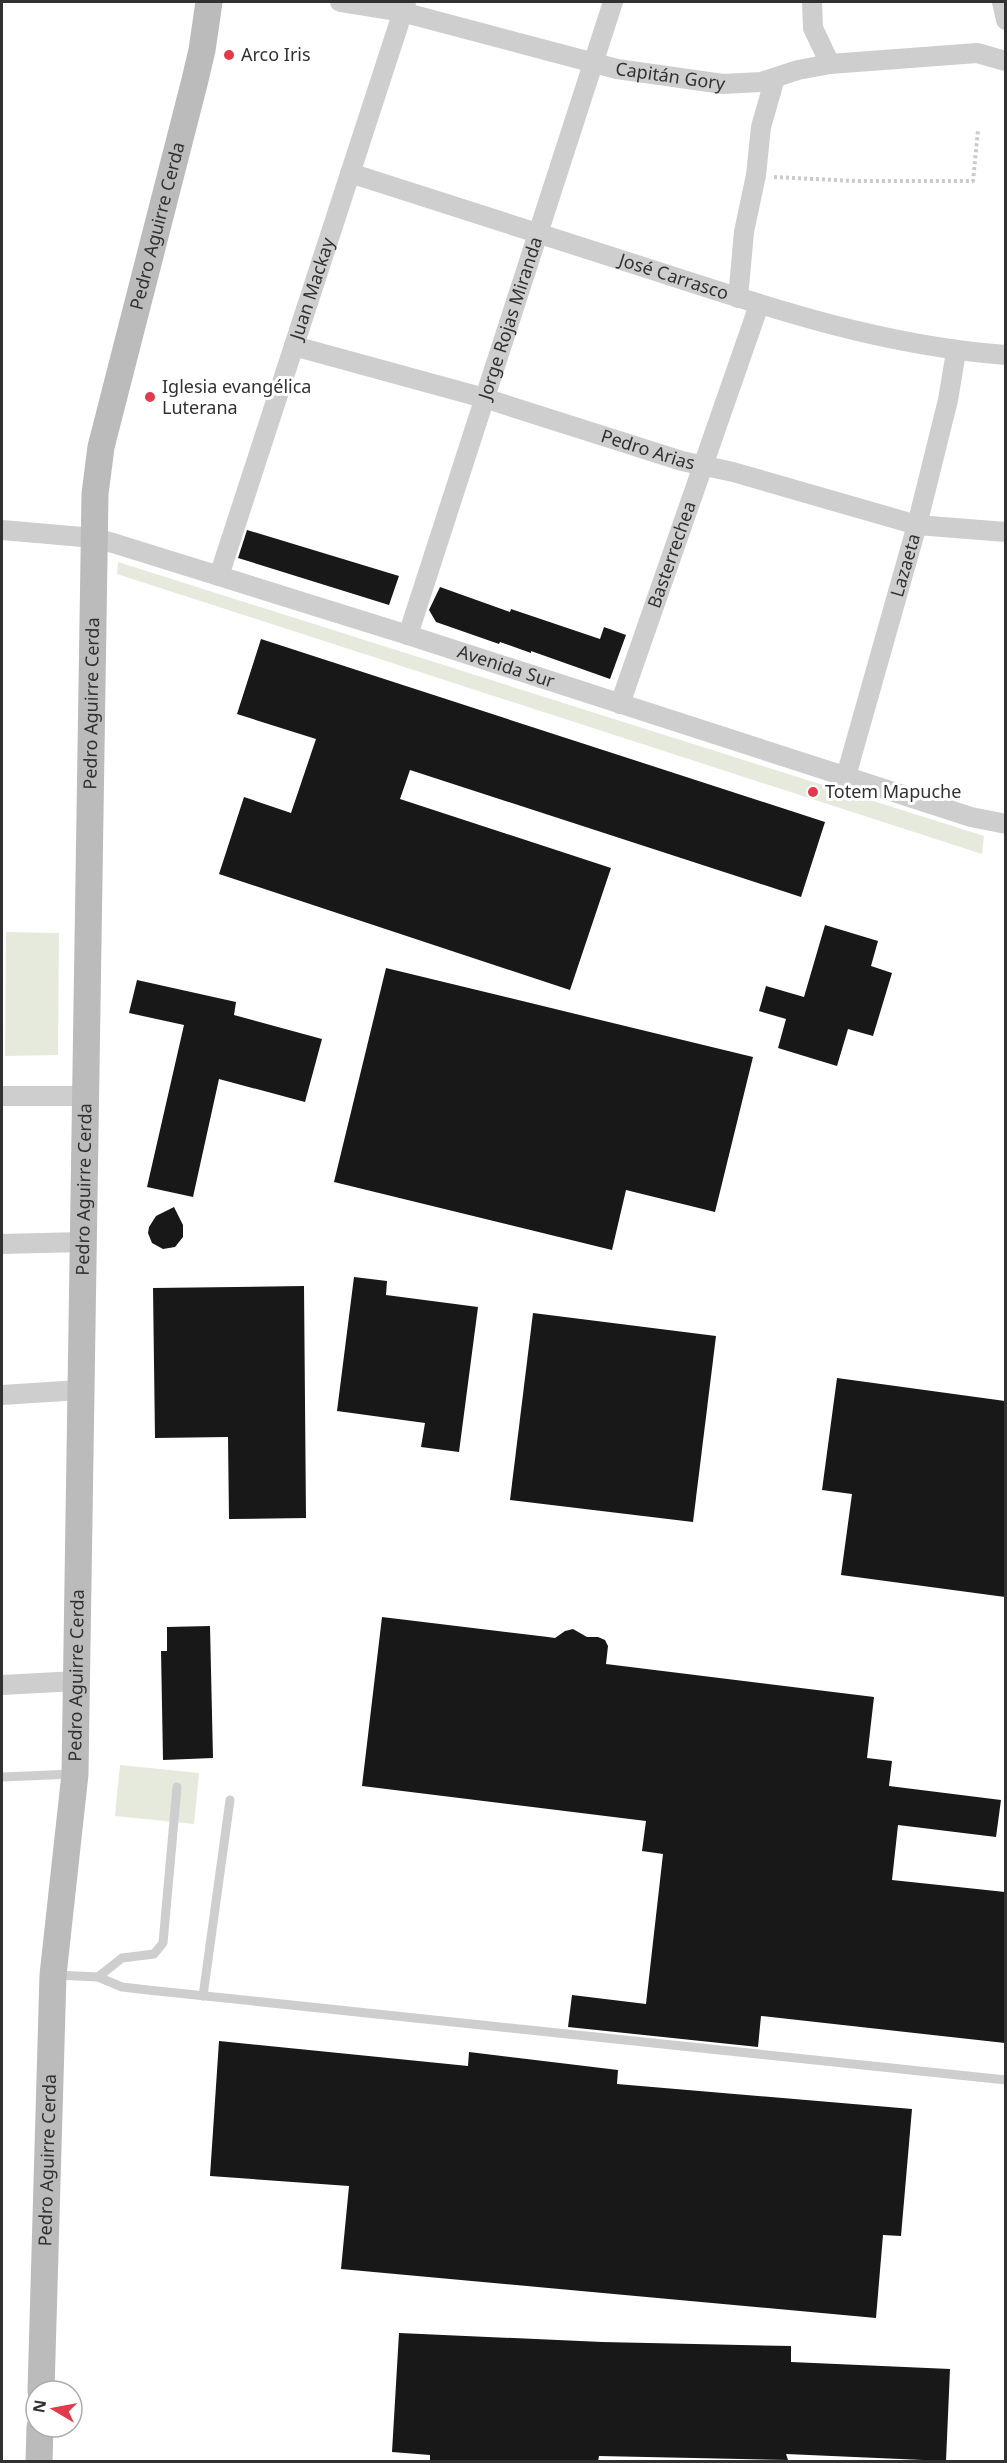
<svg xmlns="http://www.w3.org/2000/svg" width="1007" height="2463" font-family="'Noto Sans',sans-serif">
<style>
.green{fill:#e5eadd}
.building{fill:#181818}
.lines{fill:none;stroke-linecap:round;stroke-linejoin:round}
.path{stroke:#cbcbcb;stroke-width:4;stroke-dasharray:3 3;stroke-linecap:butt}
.lane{stroke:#cecece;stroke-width:9}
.street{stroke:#cecece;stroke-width:20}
.secondary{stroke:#bbb;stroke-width:27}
.poi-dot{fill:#e23a4b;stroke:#fff;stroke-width:2}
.labels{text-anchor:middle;stroke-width:6;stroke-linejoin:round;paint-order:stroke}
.poi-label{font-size:18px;fill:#313131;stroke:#fff;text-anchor:start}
.street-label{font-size:18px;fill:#313131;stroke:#fff}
</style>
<rect width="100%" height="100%" fill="#fff"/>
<!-- green -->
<g class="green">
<path d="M118 562 984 836 982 854 117 574Z"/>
<path d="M6 932 59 933 58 1055 5 1056Z"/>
<path d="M120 1765 199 1773 194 1824 115 1816Z"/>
</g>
<!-- building -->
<g class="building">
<path d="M247 530 399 576 389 605 238 558Z"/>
<path d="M440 587 510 612 511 609 600 639 604 627 626 635 610 679 531 651V653L500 642 499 644 436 622 429 610Z"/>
<path d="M261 639 825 822 801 897 410 770 400 799 611 868 570 990 219 874 244 797 291 813 316 739 237 714Z"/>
<path d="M825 925 878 941 871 966 892 973 873 1036 848 1029 837 1066 778 1048 786 1019 759 1011 766 986 804 997Z"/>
<path d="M386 968 753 1057 715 1212 626 1190 612 1250 334 1182Z"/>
<path d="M137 980 236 1002 234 1015 322 1039 305 1102 219 1079 193 1197 147 1187 184 1025 129 1013Z"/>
<path d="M174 1207 183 1225V1237L175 1247 163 1249 152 1243 148 1233 149 1227 156 1216Z"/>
<path d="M354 1277 387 1281 386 1295 478 1307 459 1452 421 1447 425 1423 337 1411Z"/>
<path d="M304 1286 306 1518 229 1519 228 1437 155 1438 153 1288Z"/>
<path d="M533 1313 716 1336 693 1522 510 1500Z"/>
<path d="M837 1378 1005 1401V1597L841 1575 852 1494 822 1490Z"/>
<path d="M382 1617 548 1637 555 1638 565 1631 573 1629 587 1637H598L605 1640 608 1646 606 1664 874 1697 867 1758 892 1761 889 1786 1001 1800 996 1837 898 1825 892 1880 1005 1892V2043L761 2016 758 2047 568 2027 572 1995 646 2004 663 1854 642 1851 646 1821 362 1786Z"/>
<path d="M210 1626 213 1758 163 1760 161 1651H167V1627Z"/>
<path d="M219 2041 468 2066 469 2052 618 2070 617 2084 912 2109 901 2236 883 2235 876 2318 341 2269 349 2186 210 2176Z"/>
<path d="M399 2333 602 2342 791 2346V2362L950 2369 946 2461 786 2454 788 2460 599 2456 598 2462H430V2455L392 2452Z"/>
</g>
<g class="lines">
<!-- path -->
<path class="path" d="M774 177 855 181H973L978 130"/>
<!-- lane -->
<g class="lane">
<path d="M2 1777 73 1774"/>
<path d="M56 1975 98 1977 122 1987 148 1990 1006 2080"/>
<path d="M98 1977 122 1958 154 1954 163 1943 177 1787"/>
<path d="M203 1996 230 1800"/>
</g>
<!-- street -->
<g class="street">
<path id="s1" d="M340 2 402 12 617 69 723 84 761 82 798 70 830 64 977 53 1006 61"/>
<path d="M812 2 813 28 830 64"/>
<path d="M1002 2 1006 20"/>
<path id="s2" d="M350 173C454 207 558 240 662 273 776 310 885 346 1006 355"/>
<path d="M738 298 744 232 756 175 761 127 775 78"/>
<path id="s3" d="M294 346 484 398 682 461 733 472 917 525 1006 532"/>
<path id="s4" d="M2 530 94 538 113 543 408 635 971 817 1006 824"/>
<path id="s5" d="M219 576 406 2"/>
<path id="s6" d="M408 635 613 2"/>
<path id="s7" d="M620 704 759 305"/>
<path id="s8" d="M846 776 917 525 948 400 956 352"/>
<path d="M2 1096H84"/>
<path d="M2 1244 82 1242"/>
<path d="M2 1395 80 1390"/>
<path d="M2 1685 77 1681"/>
</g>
<!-- secondary -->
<g class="secondary">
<path id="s9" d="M41 2391 53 1975 75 1774 95 494 101 447 195 80 202 50 209 2"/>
<path d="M39 2462 40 2427"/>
</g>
</g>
<!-- markers -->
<g class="poi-dot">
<circle cx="229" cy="55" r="6"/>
<circle cx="150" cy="397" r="6"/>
<circle cx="813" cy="792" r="6"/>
</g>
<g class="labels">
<!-- poi labels -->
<g class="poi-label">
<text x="241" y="61">Arco Iris</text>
<text x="162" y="393">Iglesia evangélica<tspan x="162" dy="21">Luterana</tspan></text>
<text x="825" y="798">Totem Mapuche</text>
</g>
<!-- street labels -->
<g class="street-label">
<text dy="6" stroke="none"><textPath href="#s1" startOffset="339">Capitán Gory</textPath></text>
<text dy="6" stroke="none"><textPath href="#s9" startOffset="2174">Pedro Aguirre Cerda</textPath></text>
<text dy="6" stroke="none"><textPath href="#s2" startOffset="340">José Carrasco</textPath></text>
<text dy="6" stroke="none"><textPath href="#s5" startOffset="302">Juan Mackay</textPath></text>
<text dy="6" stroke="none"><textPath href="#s6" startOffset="333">Jorge Rojas Miranda</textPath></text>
<text dy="6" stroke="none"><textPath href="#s3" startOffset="369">Pedro Arias</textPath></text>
<text dy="6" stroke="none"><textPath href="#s7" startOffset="158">Basterrechea</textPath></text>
<text dy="6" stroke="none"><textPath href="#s8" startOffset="219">Lazaeta</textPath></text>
<text dy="6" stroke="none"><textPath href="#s4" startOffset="524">Avenida Sur</textPath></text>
<text dy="6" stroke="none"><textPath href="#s9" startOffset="1689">Pedro Aguirre Cerda</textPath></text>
<text dy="6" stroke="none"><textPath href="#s9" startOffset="1203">Pedro Aguirre Cerda</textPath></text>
<text dy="6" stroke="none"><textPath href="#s9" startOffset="717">Pedro Aguirre Cerda</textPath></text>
<text dy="6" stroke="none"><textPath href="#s9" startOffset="231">Pedro Aguirre Cerda</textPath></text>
</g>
</g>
<!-- border -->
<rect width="1007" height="2463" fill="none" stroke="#313131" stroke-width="6"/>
<!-- north arrow -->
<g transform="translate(54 2409) rotate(280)"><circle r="28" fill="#ffffff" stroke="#adadad" stroke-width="1.5"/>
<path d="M0-4.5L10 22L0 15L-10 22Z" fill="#e23a4b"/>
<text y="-9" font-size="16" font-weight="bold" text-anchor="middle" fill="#313131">N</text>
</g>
</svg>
